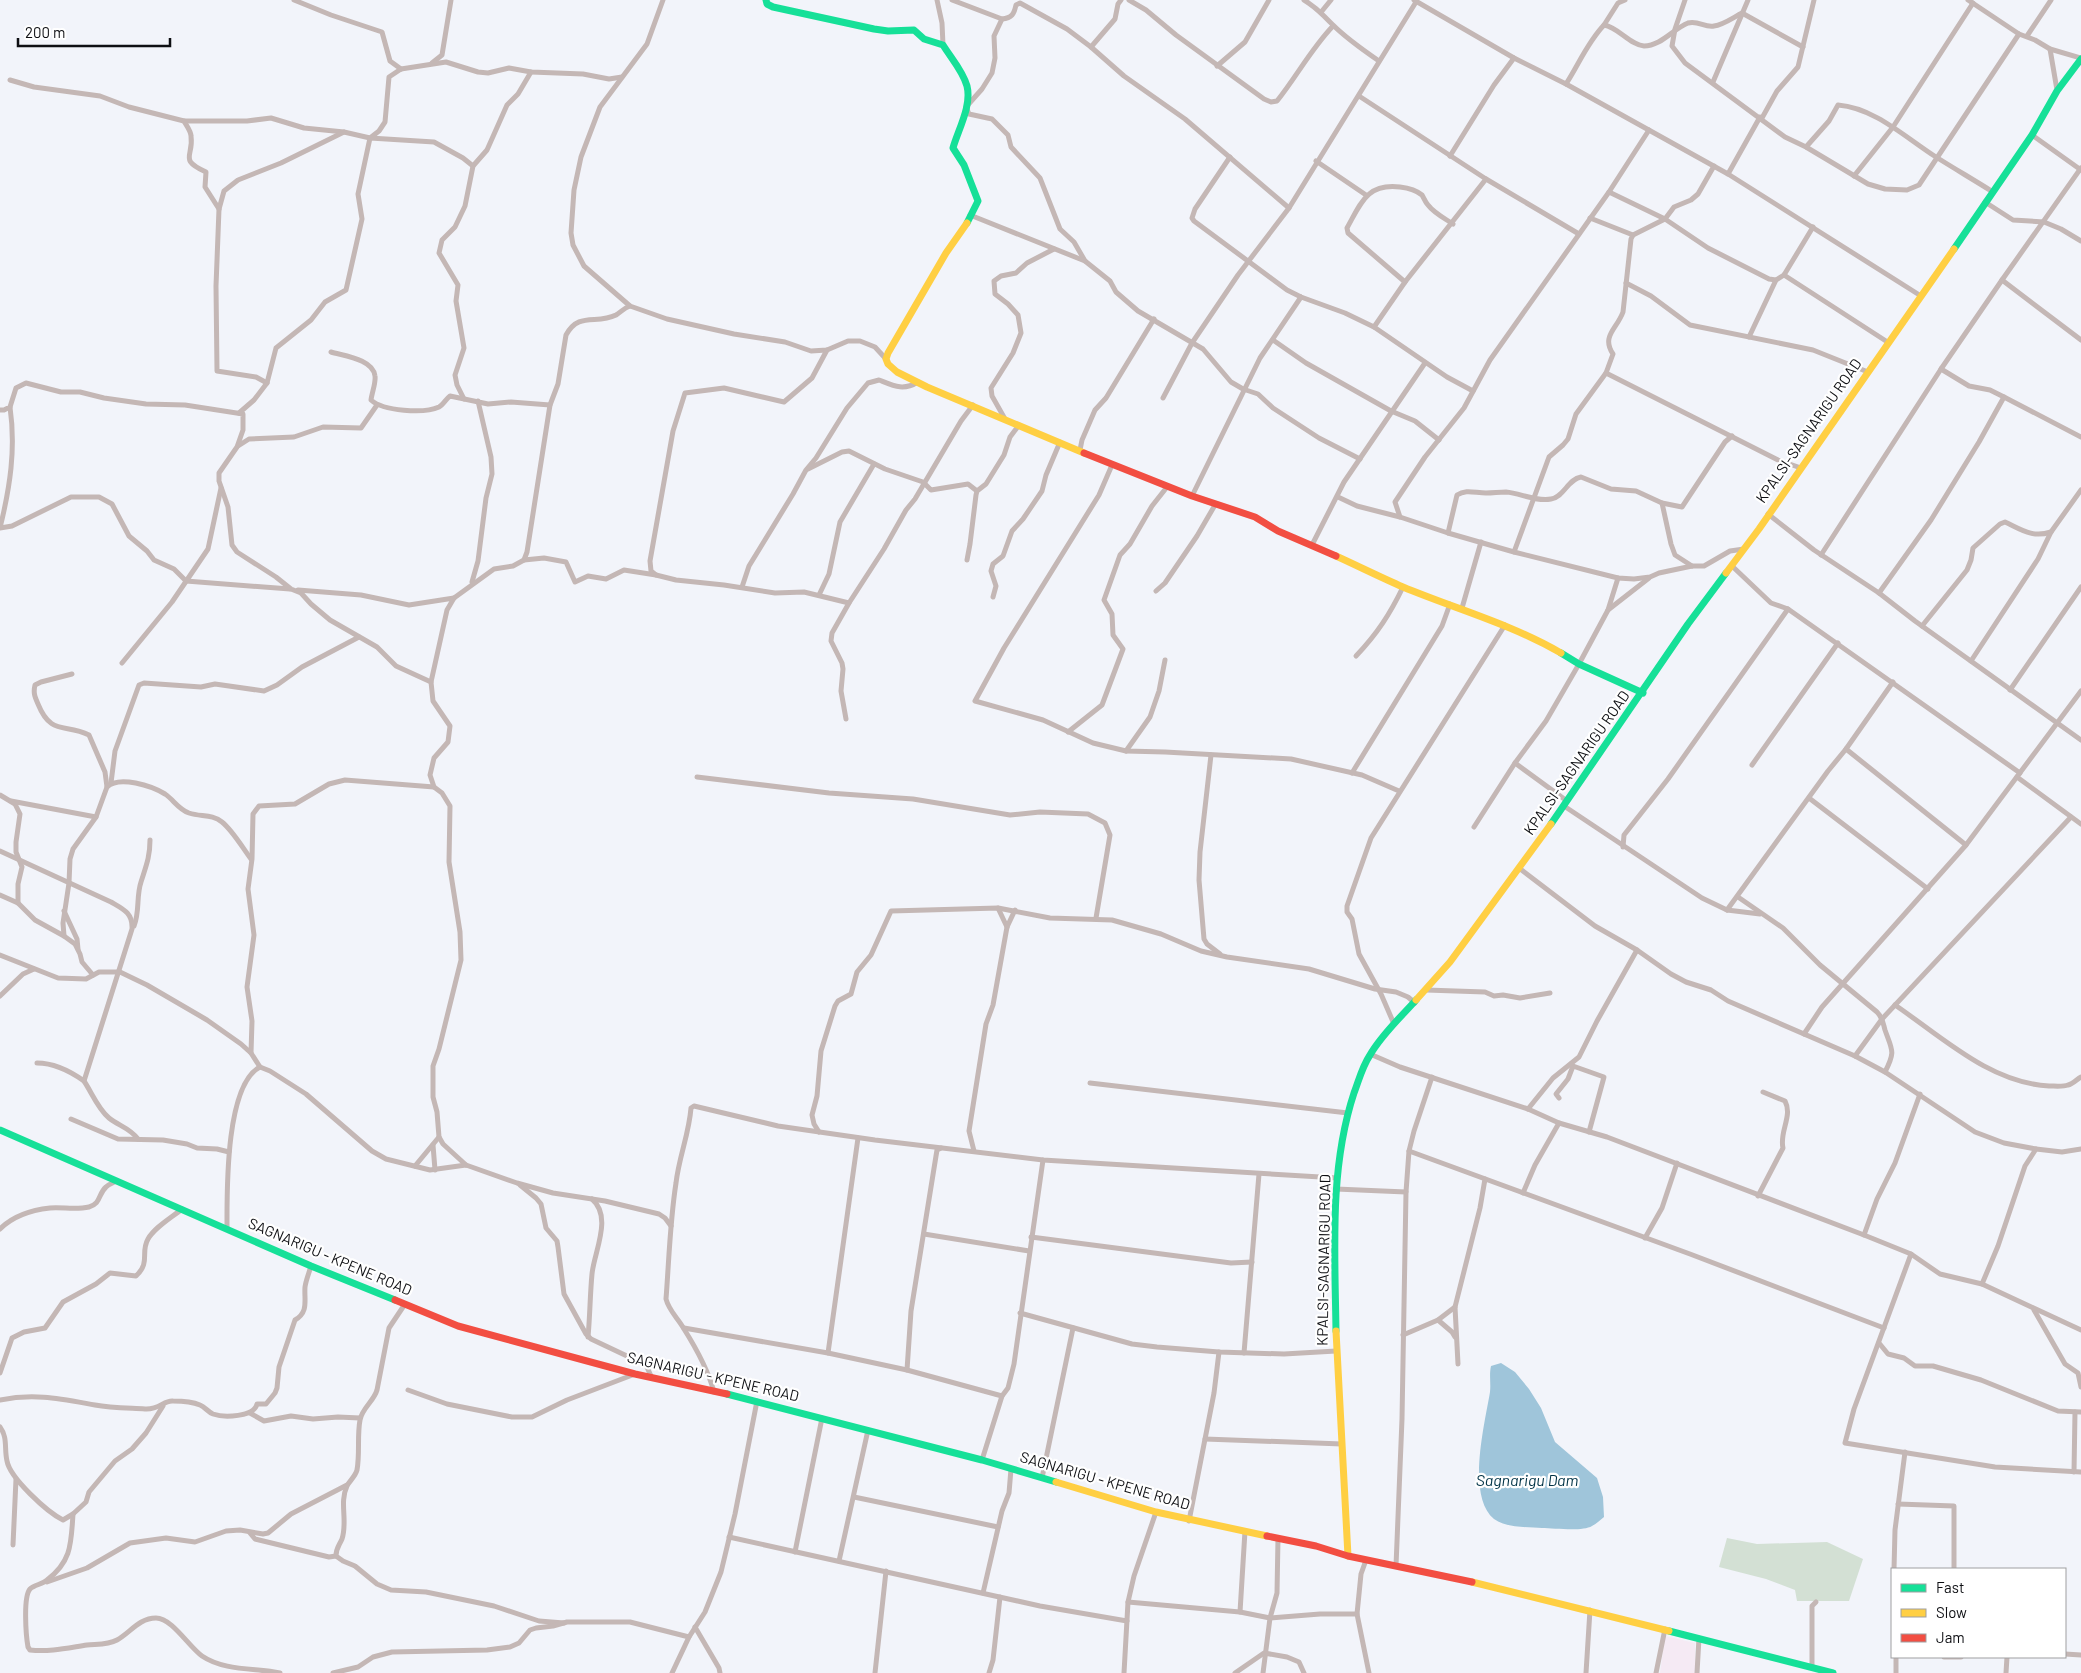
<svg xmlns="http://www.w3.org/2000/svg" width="2081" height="1673" font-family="Barlow,sans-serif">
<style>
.commercial{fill:#f5eaf4}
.green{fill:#d3e0d4}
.water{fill:#9fc5da}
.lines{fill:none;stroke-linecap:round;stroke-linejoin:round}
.street{stroke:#c4b7b5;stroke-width:5}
.fast{stroke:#16e098;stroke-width:7}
.slow{stroke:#ffcf43;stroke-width:7}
.jam{stroke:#f24e42;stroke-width:7}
.labels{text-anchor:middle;stroke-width:4.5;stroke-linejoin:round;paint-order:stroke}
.street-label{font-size:15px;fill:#0e0f13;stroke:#fff}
.water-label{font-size:16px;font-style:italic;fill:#013346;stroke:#fff}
</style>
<rect width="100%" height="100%" fill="#f2f4fa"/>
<!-- commercial -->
<path class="commercial" d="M1665 1636 1695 1643V1673H1660Z"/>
<!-- green -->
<path class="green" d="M1727 1538 1757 1544 1827 1542 1863 1559 1849 1601H1797L1795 1590 1766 1579 1719 1567Z"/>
<!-- water -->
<path class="water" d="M1501 1363 1515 1372 1529 1389 1541 1408 1555 1442 1597 1478 1603 1497 1604 1517C1600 1520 1596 1524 1592 1526 1582 1532 1554 1528 1542 1528 1528 1527 1506 1528 1494 1519 1466 1496 1485 1423 1490 1392 1491 1383 1489 1375 1491 1366Z"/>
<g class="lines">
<!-- street -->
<g class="street">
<path d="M294 0 331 15 382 32 390 61 401 69"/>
<path d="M663 0 647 44 600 107 581 157 574 190 571 233 573 245 584 266 630 306 667 319 734 334 785 342 811 351 827 350 848 341H860L875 347 886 359"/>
<path d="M937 0 942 23 943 45"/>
<path d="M952 0 1002 19C1012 18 1014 14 1016 5L1020 3 1067 29 1091 47 1124 76 1185 119 1289 208"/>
<path d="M1129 0 1146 10 1176 35 1264 99 1271 102 1277 101C1297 76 1311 49 1333 26"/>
<path d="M1304 0C1319 9 1321 14 1333 25 1347 39 1363 50 1379 61"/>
<path d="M1414 0 1514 58 1566 84 1728 174 1921 296"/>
<path d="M1685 0 1675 29 1672 46 1685 63 1785 137 1806 147 1868 184 1885 189 1907 190 1919 185 2019 34"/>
<path d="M1968 0 2019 34 2035 40 2050 49 2081 58"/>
<path d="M1322 11 1331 0"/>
<path d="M1002 19 994 36 995 58 992 73 982 89 966 107 969 114 992 119 1008 135 1011 147 1040 178 1060 229 1074 242 1085 261 1110 281 1116 292 1138 311 1203 349 1231 382 1243 389 1258 394 1273 408 1319 438 1360 459"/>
<path d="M1604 25 1618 3 1625 0"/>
<path d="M2027 36 2051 0"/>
<path d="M1091 47 1115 19 1118 4 1121 0"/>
<path d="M2050 49 2057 90"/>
<path d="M432 63 442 55 451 0"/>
<path d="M1217 66 1245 42 1269 0"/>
<path d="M10 80 34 87 100 96 129 107 184 121H247L271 118 304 128 344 132 370 138 379 131 385 122 389 77 401 69 446 62 478 72 488 73 509 68 531 72 583 74 609 79 622 77"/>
<path d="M1713 82 1748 0"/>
<path d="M1566 84C1579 64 1587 43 1604 25 1618 27 1630 45 1644 46 1661 46 1673 29 1688 23 1698 20 1705 28 1714 26 1723 25 1734 17 1742 13L1803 47"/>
<path d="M1359 96 1486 179 1579 234"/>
<path d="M1762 118 1777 91 1798 67 1814 0"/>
<path d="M184 121C186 125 191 131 191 136 194 157 178 159 206 172L205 187 219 209"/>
<path d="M2032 135 2081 170"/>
<path d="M1806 147 1829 121 1838 105C1875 108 1906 138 1936 157 1955 169 1974 180 1993 192"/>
<path d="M1450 156 1494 85 1514 58"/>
<path d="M1230 157 1195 209 1192 218 1194 221 1287 290 1301 297 1345 313 1374 327 1447 377 1473 391"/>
<path d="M1316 161 1366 195"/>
<path d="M1728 174 1760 117"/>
<path d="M1854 176 1893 127 1973 3"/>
<path d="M1609 192 1665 219 1708 248 1769 279 1776 280 1784 275 1813 227"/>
<path d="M1985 202 2013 220 2044 222 2061 229 2081 241"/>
<path d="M970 215 1085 261"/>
<path d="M1590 218 1633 235"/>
<path d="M1784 275 1889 343"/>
<path d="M2002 280 2081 340"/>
<path d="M1405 282 1348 233 1347 228C1361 203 1367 183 1400 187 1408 188 1416 190 1422 195 1424 198 1425 202 1428 205 1434 213 1444 218 1453 224"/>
<path d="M1626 283 1651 296 1690 325 1813 350 1868 372"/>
<path d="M1374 327 1405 282 1486 179"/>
<path d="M1749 337 1776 280"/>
<path d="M1273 340 1306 363 1391 411 1415 421 1439 440"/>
<path d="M827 350 812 378 784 402 724 388 685 393 673 431 650 561 651 571 656 575 676 580 724 585 775 593 804 592 849 603"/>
<path d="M331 352C344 356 373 359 375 376 376 383 372 392 371 400 383 411 424 414 439 407 443 405 446 399 450 396L488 404 511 402 550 405"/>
<path d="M1941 369 1969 386 1990 390 2004 397"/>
<path d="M1606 373 1613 354C1601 336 1617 329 1623 312L1631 239 1633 235 1665 219 1674 207 1691 200 1698 194 1714 166"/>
<path d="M267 383 256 377 217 371 216 286 219 209 224 191 238 180 281 163 344 132"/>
<path d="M1163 398 1192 343 1238 275 1289 208 1416 2"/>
<path d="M464 399 457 385 455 375 464 348 456 301 458 285 439 253 442 240 455 227 465 206 473 166 487 150 507 105 518 94 531 72"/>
<path d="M10 407C16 449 10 487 0 528L12 526 71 497H99L112 504 129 536 147 551 154 560 174 569 186 581 290 589"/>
<path d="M0 410H4L10 407 16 388 26 383 61 392H80L104 398 146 404 185 405 243 414V430L237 447 219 473V481L228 507 232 545 237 552 276 577 291 589 301 593 311 604 330 620 377 647 396 666 431 682 433 701 450 726 448 742 434 758 430 775 434 787 442 793 450 806 449 862 460 932 461 960 439 1049 433 1066V1097L437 1112 439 1137 443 1144 466 1165"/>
<path d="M239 413 254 400 267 383 276 348 311 320 325 302 346 290 362 219 358 194 370 138 434 142 463 158 473 166"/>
<path d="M1005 419 992 396 991 388 1013 353 1021 333 1018 315 1008 304 995 294 994 281 1001 276 1016 273 1027 263 1054 249"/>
<path d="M238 446 249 439 294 437 323 427 361 428 377 405"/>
<path d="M1080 450 1082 440 1095 410 1106 398 1154 319"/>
<path d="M1112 465 1099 495 1004 648 975 701 1043 720 1093 743 1126 751 1165 752 1291 759 1362 775 1399 791"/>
<path d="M808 469 842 452 849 451 885 469 923 482 931 490 968 484 977 491"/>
<path d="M1192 496 1260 358 1301 297"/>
<path d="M1338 497 1357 506 1400 517 1448 533 1514 552 1618 578 1634 579 1650 577 1659 573 1692 566H1704L1730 551 1744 549"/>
<path d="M1662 503 1671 544 1675 555 1692 566"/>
<path d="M1768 514 1814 550 1879 593 1915 621 2081 740"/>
<path d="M1400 517 1395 502 1425 457 1464 408 1490 360 1609 192 1649 130"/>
<path d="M1448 533 1457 495C1466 489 1475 493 1486 493 1493 493 1499 492 1506 492 1520 493 1536 502 1551 499 1564 497 1568 479 1581 477L1611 489 1636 491 1662 503 1682 507 1725 442 1732 436"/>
<path d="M1312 545 1344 482 1425 363"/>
<path d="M1514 552 1549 457 1563 445 1568 439 1576 414 1606 373 1778 460 1801 468"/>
<path d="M1821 555 1941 369 2002 280 2081 168"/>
<path d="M524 560 544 558 566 562 575 582 588 576 606 579 624 570 656 575"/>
<path d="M967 560 970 544 976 495 977 491 986 484 1004 455 1010 437 1019 425"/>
<path d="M1732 566 1771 603 1788 609 2020 773"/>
<path d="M472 582 478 561 486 498 492 474 491 457 478 401"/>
<path d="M742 587 749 566 793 494 806 470 816 458 847 408 868 383 879 380C894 386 903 391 918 382"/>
<path d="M298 590 361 595 409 605 454 598"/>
<path d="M1156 591 1165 583 1197 536 1215 505"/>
<path d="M1879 593 1931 520 1979 442 2004 397 2081 437"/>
<path d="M819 595 829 574 840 522 874 464"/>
<path d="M993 597 996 586 991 571 993 564 1003 556 1012 531 1023 519 1042 491 1046 475 1060 442"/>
<path d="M1462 608 1481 542"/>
<path d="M1608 610 1649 578"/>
<path d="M1922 626 1967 570 1971 560 1973 548 2000 524 2005 522C2022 530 2032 538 2051 532"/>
<path d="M1356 656C1377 634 1390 614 1403 587"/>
<path d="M1971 661 2038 559 2051 532 2081 490"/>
<path d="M122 663 172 602 208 549 221 488"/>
<path d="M72 674 41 682 35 685C33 693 35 697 38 704 51 736 65 723 89 735L105 772 107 787"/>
<path d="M431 682 447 610 454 598 494 569 513 566 524 560 527 552 550 405 558 384 566 335C579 311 596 325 616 315 621 312 624 308 630 306"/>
<path d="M2010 690 2081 587"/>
<path d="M846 719 841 691 843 669 842 663 831 641 832 633 849 603 884 549 906 510 915 499 961 421 973 405"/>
<path d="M1068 732 1102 705 1123 649 1113 635 1112 614 1104 600 1120 555 1130 544 1152 506 1167 487"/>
<path d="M1846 749 1966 845"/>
<path d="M1126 751 1150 717 1159 691 1165 660"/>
<path d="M1211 755 1200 852 1199 880 1204 939 1207 944 1220 954"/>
<path d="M1515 763 1567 801"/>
<path d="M1752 765 1838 643"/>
<path d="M1352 773 1442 626 1450 604"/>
<path d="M697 777 829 793 913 799 1010 815 1040 812 1088 814 1105 823 1110 835 1096 918"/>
<path d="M2017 777 2081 824"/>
<path d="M111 783 115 751 139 685 144 683 201 687 215 684 264 691 277 685 302 667 359 637"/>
<path d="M0 795 15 804 20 814 16 842V852L22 867 18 884V903"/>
<path d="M1809 798 1928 889"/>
<path d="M11 801 96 817"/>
<path d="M1564 806 1702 898 1727 910 1760 914"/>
<path d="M1474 827 1515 763 1546 721 1579 664 1608 610 1618 578"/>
<path d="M1623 847 1624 835 1668 779 1788 609"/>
<path d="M0 851 111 902C123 909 133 913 132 929L84 1081C70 1071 55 1063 37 1063"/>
<path d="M1519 868 1595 926 1637 950 1671 974 1686 982 1711 990 1728 1001 1855 1056 1885 1072"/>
<path d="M0 895 18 903 35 920 64 936 75 944 80 954 82 962 93 975"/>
<path d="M1738 897 1783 928 1820 965 1877 1012C1883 1018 1883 1023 1885 1030 1892 1050 1896 1051 1885 1072L1975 1132 2004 1143 2036 1149"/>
<path d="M998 908 1007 927"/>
<path d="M1727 910 1828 771 1846 749 1893 682"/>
<path d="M64 911 77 939 78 949"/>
<path d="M134 926C140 911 136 897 141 882 146 866 150 857 150 840"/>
<path d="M64 936 63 923 69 883 70 859 73 849 96 817 107 787C119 775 152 786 165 794 174 800 178 809 189 813 201 817 212 814 222 822 233 831 242 847 251 859"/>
<path d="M0 955 58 978 86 979 99 972H120L147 985 207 1020 241 1044 251 1053 260 1067 270 1071 306 1094 372 1151 386 1159 430 1170 466 1165 517 1183 553 1193 605 1201 659 1214 665 1218 671 1226"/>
<path d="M1426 990 1485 992 1494 996 1503 995 1520 998 1550 993"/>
<path d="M0 996 23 974 34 969"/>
<path d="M1895 1005C1942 1037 1990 1083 2049 1086 2055 1086 2063 1087 2068 1085 2073 1084 2077 1079 2081 1077"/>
<path d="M1394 1024 1381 994 1359 954 1352 919 1347 912V906L1371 838 1505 625"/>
<path d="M1804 1034 1822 1007 1966 845 2081 691"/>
<path d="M251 1053 252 1021 247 987 254 935 248 889 252 859 253 814 259 806 295 804 329 784 345 780 434 787"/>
<path d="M1370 1054 1400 1067 1528 1109 1559 1123 1607 1137 1864 1235 1911 1254 1940 1274 1982 1284 2081 1330"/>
<path d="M1855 1056 1882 1019 2071 817"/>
<path d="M84 1081C92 1093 98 1109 109 1118 119 1126 130 1128 138 1139"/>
<path d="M1090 1083 1348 1113"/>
<path d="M1559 1098 1556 1094 1568 1079 1573 1066 1604 1077 1589 1132"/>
<path d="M1528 1109 1553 1078 1579 1057 1597 1021 1637 950"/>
<path d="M71 1119 118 1139 163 1140 187 1144 197 1148 217 1149 229 1152"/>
<path d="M819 1132 814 1124 812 1115 817 1096 821 1051 835 1006 838 1001 851 994 857 972 871 955 891 911 998 908 1050 918 1112 920 1161 934 1201 951 1227 957 1309 969 1375 989 1396 992 1408 997 1415 1003"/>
<path d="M433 1145 435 1170"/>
<path d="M974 1151 969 1131 986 1024 993 1005 1007 927 1015 910"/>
<path d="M1409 1151 1690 1254 1884 1328"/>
<path d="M415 1166 439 1137"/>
<path d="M520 1185 536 1198 541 1204 546 1228 557 1241 558 1247 564 1294 586 1334 591 1339 646 1365 651 1376"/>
<path d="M1336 1189 1406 1192"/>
<path d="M1523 1193 1535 1165 1559 1123"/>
<path d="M1758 1196 1783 1148C1779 1132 1793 1116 1785 1101L1763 1092"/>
<path d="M0 1229C13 1216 32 1210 50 1208 63 1207 76 1210 89 1207 101 1204 98 1194 106 1187 109 1184 113 1183 116 1181"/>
<path d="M227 1229C227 1193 225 1085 260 1067"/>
<path d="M924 1234 1029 1251"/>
<path d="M1864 1235 1877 1199 1895 1163 1920 1094"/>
<path d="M1031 1237 1231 1263 1252 1262"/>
<path d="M1645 1238 1662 1208 1677 1163"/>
<path d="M1911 1254 1854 1409 1845 1443 1995 1467 2081 1472"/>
<path d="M1982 1284 1998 1246 2025 1166 2036 1149 2062 1152 2081 1149"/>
<path d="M405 1304 389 1328 377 1390C374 1401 362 1408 360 1420 357 1436 360 1453 357 1470 355 1477 350 1480 347 1486 339 1503 348 1521 342 1539 339 1546 336 1548 336 1556L343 1561 355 1566 377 1584 391 1590 426 1592 494 1606 539 1621 564 1623"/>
<path d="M2034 1310 2065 1364 2078 1373 2081 1387"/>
<path d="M1020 1313 1132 1344 1157 1347 1219 1352 1284 1354 1336 1351"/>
<path d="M1438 1320 1455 1307"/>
<path d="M684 1328 828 1353 907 1370 1002 1396"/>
<path d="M1403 1335 1438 1320 1452 1332 1455 1337"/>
<path d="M588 1337C590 1316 590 1295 592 1274 594 1252 613 1217 592 1199"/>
<path d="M1879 1343 1888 1354 1904 1358 1915 1366H1933L1981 1380 2058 1411 2081 1412"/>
<path d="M828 1353 858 1138"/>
<path d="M1244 1353 1259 1174"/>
<path d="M1458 1364 1455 1307 1480 1208 1485 1179"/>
<path d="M907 1370 911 1311 936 1156 937 1150 941 1148"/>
<path d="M0 1373 12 1338 24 1332 45 1328 63 1302 96 1284 110 1273 136 1276C151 1262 140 1253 148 1239 155 1227 171 1218 182 1209"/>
<path d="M408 1390 447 1404 512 1417H532L567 1400 635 1374"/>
<path d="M714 1392C708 1370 696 1348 684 1329 678 1318 669 1311 666 1299 669 1260 670 1221 676 1183 679 1157 689 1134 691 1108L694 1106 778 1126 875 1140 1043 1160 1337 1178"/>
<path d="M0 1400C35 1393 61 1399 95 1405 111 1408 129 1408 145 1409 159 1410 164 1400 173 1401 181 1401 193 1402 200 1405 205 1407 208 1412 213 1414 224 1418 254 1417 257 1404H266L275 1393 277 1388 279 1367 295 1320C309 1312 304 1300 305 1287 306 1280 309 1273 311 1266"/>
<path d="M250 1413 264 1421 291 1416 313 1419 338 1417 360 1418"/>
<path d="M0 1427C8 1438 4 1448 7 1461 10 1478 47 1512 63 1520L73 1514 86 1502 89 1492 115 1461 132 1449 146 1433 163 1406"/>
<path d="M1205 1439 1342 1444"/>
<path d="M982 1460 1002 1396 1008 1388 1014 1364 1043 1160"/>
<path d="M2074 1472 2075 1412"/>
<path d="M1042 1478 1073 1328"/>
<path d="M854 1497 998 1527"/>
<path d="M1898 1504 1954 1506V1569"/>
<path d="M73 1514C71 1543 72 1561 47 1580 43 1584 34 1585 30 1589 23 1597 26 1636 28 1647L30 1650C50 1652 67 1648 87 1645 97 1644 108 1645 117 1640 130 1633 139 1618 156 1618 172 1618 189 1647 202 1656 224 1671 256 1668 280 1673"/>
<path d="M1189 1521 1214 1393 1219 1352"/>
<path d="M250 1533 255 1539 329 1557 336 1556"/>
<path d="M729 1537 1040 1606 1127 1621"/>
<path d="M13 1545 16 1479"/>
<path d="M795 1552 822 1418"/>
<path d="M1366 1560 1361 1574 1357 1614 1369 1673"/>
<path d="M839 1561 868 1430"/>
<path d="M1396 1566 1402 1419 1406 1192 1409 1151 1414 1131 1432 1077"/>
<path d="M1894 1569 1895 1530 1905 1452"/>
<path d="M47 1582 87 1568 130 1543 166 1538 195 1542 226 1531 240 1530 263 1534 268 1533 291 1514 347 1485"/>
<path d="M983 1593 1002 1511 1009 1493 1011 1469"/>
<path d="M1128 1602 1240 1612 1270 1618 1320 1614H1357"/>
<path d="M1240 1612 1245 1531"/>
<path d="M695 1627 719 1668 720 1673"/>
<path d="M2065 1654 2081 1655"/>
<path d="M1896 1657V1673"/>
<path d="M1944 1657H1961"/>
<path d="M1812 1667V1606L1816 1602"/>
<path d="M333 1673 358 1667 373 1657 392 1652 487 1650 510 1647 519 1643 530 1630 536 1628 553 1626 567 1622H630L689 1637"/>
<path d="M672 1673 689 1637 705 1612 721 1572 735 1514 757 1401"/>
<path d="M875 1673 886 1571"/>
<path d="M989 1673 993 1660 1000 1597"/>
<path d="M1124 1673 1128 1602 1134 1576 1156 1512"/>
<path d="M1235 1673 1264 1653 1287 1657 1299 1662 1304 1673"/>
<path d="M1263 1673 1270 1618 1277 1593 1278 1538"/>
<path d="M1586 1673 1590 1610"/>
<path d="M1656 1673 1665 1629"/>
<path d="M1697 1673 1699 1638"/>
<path d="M2006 1673 2007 1657"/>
</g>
<!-- fast -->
<g class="fast">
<path d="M766 0 767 4 773 7 874 29 888 31 914 30 924 39 943 45C951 58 963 71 967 86 972 106 958 130 953 148L964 165 978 201 967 223"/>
<path d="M1954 249 2032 135 2057 91 2081 59"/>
<path d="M1561 653 1579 664 1643 693"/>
<path d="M1551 824 1688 624 1726 573"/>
<path d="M0 1130 311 1266 395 1300"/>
<path d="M1336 1331C1335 1252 1329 1169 1354 1093 1359 1080 1362 1067 1370 1055 1382 1034 1401 1017 1416 1000"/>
<path d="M727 1394 982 1460 1056 1482"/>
<path d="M1669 1631 1833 1673"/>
</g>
<!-- slow -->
<g class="slow">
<path d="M967 223 946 253 888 353 886 359 888 364 897 372 927 387 1084 453"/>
<path d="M1336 556C1358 566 1380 577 1403 587 1456 609 1511 624 1561 653"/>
<path d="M1726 573 1759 529 1954 249"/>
<path d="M1416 1000 1450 962 1551 824"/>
<path d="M1336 1331 1348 1556"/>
<path d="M1056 1482 1156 1512 1267 1536"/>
<path d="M1472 1582 1669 1631"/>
</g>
<!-- jam -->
<g class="jam">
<path d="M1084 453 1192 496 1255 517 1278 531 1336 556"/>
<path d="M395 1300 458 1326 635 1374 727 1394"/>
<path d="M1267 1536 1316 1546 1348 1556 1472 1582"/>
</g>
</g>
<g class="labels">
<!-- street labels -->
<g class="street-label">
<text transform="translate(1809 431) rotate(-55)" y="5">KPALSI-SAGNARIGU ROAD</text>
<text transform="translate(1577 763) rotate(-55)" y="5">KPALSI-SAGNARIGU ROAD</text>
<text transform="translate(330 1257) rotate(23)" y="5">SAGNARIGU - KPENE ROAD</text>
<text transform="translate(1324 1260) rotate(-89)" y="5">KPALSI-SAGNARIGU ROAD</text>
<text transform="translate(713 1377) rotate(13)" y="5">SAGNARIGU - KPENE ROAD</text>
<text transform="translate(1105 1481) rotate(16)" y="5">SAGNARIGU - KPENE ROAD</text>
</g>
<!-- water labels -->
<g class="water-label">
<text x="1527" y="1486">Sagnarigu Dam</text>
</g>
</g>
<!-- legend -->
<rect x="1891" y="1568" width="175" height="90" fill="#ffffff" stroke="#9f9fa1"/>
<rect x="1901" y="1584" width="25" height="8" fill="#16e098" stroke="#9f9fa1"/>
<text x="1936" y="1593" font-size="15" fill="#0e0f13">Fast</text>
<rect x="1901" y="1609" width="25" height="8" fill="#ffcf43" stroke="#9f9fa1"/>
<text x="1936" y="1618" font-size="15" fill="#0e0f13">Slow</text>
<rect x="1901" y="1634" width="25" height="8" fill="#f24e42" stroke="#9f9fa1"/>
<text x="1936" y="1643" font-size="15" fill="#0e0f13">Jam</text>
<!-- scale -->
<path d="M18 38v8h152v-8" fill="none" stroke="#0e0f13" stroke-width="2.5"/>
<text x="25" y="38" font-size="15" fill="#0e0f13" stroke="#ffffff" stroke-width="4" paint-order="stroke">200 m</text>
</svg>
